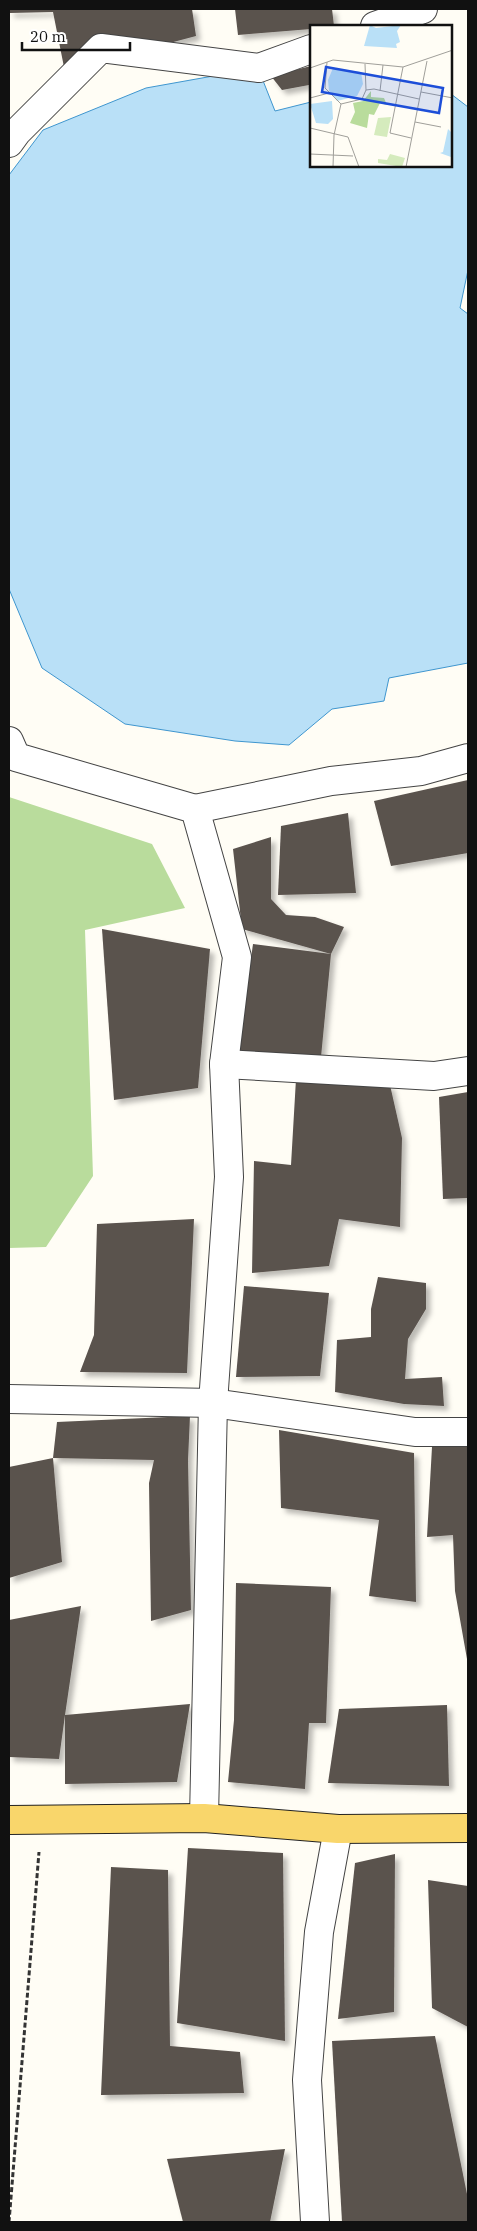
<svg xmlns="http://www.w3.org/2000/svg" width="477" height="2231" font-family="'IBM Plex Serif',serif">
<style>
.forest{fill:#b9dc9c}
.water{fill:#b9e0f7;stroke:#3f96cf}
.building{fill:#5a524d;filter:url(#shadow)}
.lines{fill:none;stroke-linecap:round;stroke-linejoin:round}
.street-casing{stroke:#444;stroke-width:30}
.primary-casing{stroke:#222;stroke-width:30}
.path{stroke:#333;stroke-width:3;stroke-dasharray:5 2.5;stroke-linecap:butt}
.street{stroke:#fff;stroke-width:28}
.primary{stroke:#f9d66b;stroke-width:28}
.inset-road{fill:none;stroke:#a09f9a;stroke-width:1}
.view{fill:#1d4ed8;fill-opacity:0.15;stroke:#1d4ed8;stroke-width:2.5}
.inset-edge{fill:none;stroke:#111;stroke-width:2.5}
</style>
<defs>
<filter id="shadow"><feDropShadow dx="4.5" dy="4.5" stdDeviation="2.5" flood-color="#0004"/></filter>
</defs>
<rect width="100%" height="100%" fill="#fffdf5"/>
<!-- forest -->
<path class="forest" d="M9 797 152 844 185 908 85 930 93 1176 46 1247 9 1248Z"/>
<!-- water -->
<path class="water" d="M258 68 275 111 311 102V166H451V94L468 107V270L460 308 468 314V663L389 678 384 701 332 709 289 745 235 741 125 724 42 668 9 589V175L43 130 146 88Z"/>
<!-- building -->
<g class="building">
<path d="M9 9H192L196 36 162 45 139 38 88 47 64 67 53 12 10 13Z"/>
<path d="M235 9H332L334 26H311V29L238 35Z"/>
<path d="M311 66 309 85 282 90 271 76Z"/>
<path d="M468 780V853L391 866 374 801Z"/>
<path d="M348 813 356 893 278 895 281 826Z"/>
<path d="M271 837V899L286 915 315 917 344 927 331 954 242 929 233 849Z"/>
<path d="M102 929 210 949 198 1088 114 1100Z"/>
<path d="M253 944 331 954 321 1057 238 1052Z"/>
<path d="M296 1079 390 1085 402 1138 400 1227 339 1219 329 1266 252 1273 254 1161 291 1165Z"/>
<path d="M468 1092V1198L443 1199 439 1097Z"/>
<path d="M194 1219 187 1373 80 1372 94 1335 97 1224Z"/>
<path d="M378 1277 426 1283V1309L408 1339 405 1379 442 1377 444 1406 404 1404 335 1392 337 1340 371 1337V1309Z"/>
<path d="M244 1286 329 1293 320 1376 236 1377Z"/>
<path d="M190 1416 188 1460 191 1610 151 1621 149 1483 154 1460 53 1458 57 1422Z"/>
<path d="M279 1430 414 1453 416 1602 369 1596 379 1520 281 1508Z"/>
<path d="M468 1446V1659H467L455 1591 453 1535 427 1537 432 1447Z"/>
<path d="M53 1458 62 1562 9 1578V1467Z"/>
<path d="M236 1583 331 1587 326 1723H309L305 1789 228 1782 234 1720Z"/>
<path d="M81 1606 65 1715 190 1704 177 1782 65 1784V1715L59 1759 9 1757V1620Z"/>
<path d="M447 1705 449 1786 328 1783 339 1709Z"/>
<path d="M188 1848 283 1853 285 2041 177 2023Z"/>
<path d="M395 1854 394 2012 338 2019 355 1863Z"/>
<path d="M111 1867 168 1870 170 2046 240 2052 244 2093 101 2095Z"/>
<path d="M428 1880 468 1886V2027L432 2008Z"/>
<path d="M435 2036 468 2199V2222H342L332 2041Z"/>
<path d="M285 2149 270 2222H183L167 2159Z"/>
</g>
<g class="lines">
<defs>
<g id="street">
<path d="M375 26 423 9"/>
<path d="M9 143 17 132 101 48 259 68 311 49"/>
<path d="M9 741 16 757 195 809 237 957 224 1064 229 1177 213 1403 204 1818"/>
<path d="M195 809 331 781 421 771 468 758"/>
<path d="M224 1064 434 1076 468 1071"/>
<path d="M9 1399 213 1403 415 1432H468"/>
<path d="M315 2222 307 2080 319 1932 338 1829"/>
</g>
<path id="primary" d="M9 1820 204 1818 338 1829 468 1828"/>
</defs>
<!-- street casing -->
<use href="#street" class="street-casing"/>
<!-- primary casing -->
<use href="#primary" class="primary-casing"/>
<!-- path -->
<path class="path" d="M9 2222 39 1852"/>
<!-- street -->
<use href="#street" class="street"/>
<!-- primary -->
<use href="#primary" class="primary"/>
</g>
<!-- overview -->
<g transform="translate(310 25)">
<rect width="142" height="142" fill="#fffdf5"/>
<path d="M81 92 77 112 64 110 68 93ZM80 129 95 133 92 142 68 138V134L77 135Z" fill="#d5ebbd"/>
<path d="M61 66V72L74 73 77 80 70 78 64 90 59 89 57 103 40 98 45 87 43 78 53 76Z" fill="#b9dc9c"/>
<path d="M60 0 66 3 91 0 87 6 90 17 86 19 87 23 54 21ZM23 43 51 47 53 59 47 71 27 76 19 66 18 55ZM22 76 23 94 18 99 6 98 0 79ZM138 104 142 108 141 132 130 128 133 127Z" fill="#b9e0f7"/>
<path class="inset-road" d="M17 37 15 63 31 79M55 39 56 65M93 42 80 108 101 113M0 43 23 35 93 42 143 25M70 66 73 40M111 67 143 73M0 73 19 68M105 97 131 102M0 103 38 112 49 142M0 129 43 131M23 142 24 110 31 79 52 74 56 65 64 64 109 74M96 142 117 36"/>
<path class="view" d="M16 42 133 63 129 88 12 67Z"/>
<rect width="142" height="142" class="inset-edge"/>
</g>
<!-- border -->
<rect width="477" height="2231" fill="none" stroke="#111111" stroke-width="20"/>
<!-- scale -->
<path d="M22 42v8h108v-8" fill="none" stroke="#111111" stroke-width="2.5"/>
<text x="30" y="42" font-size="15" fill="#111111" stroke="#ffffff" stroke-width="4" paint-order="stroke">20 m</text>
</svg>
